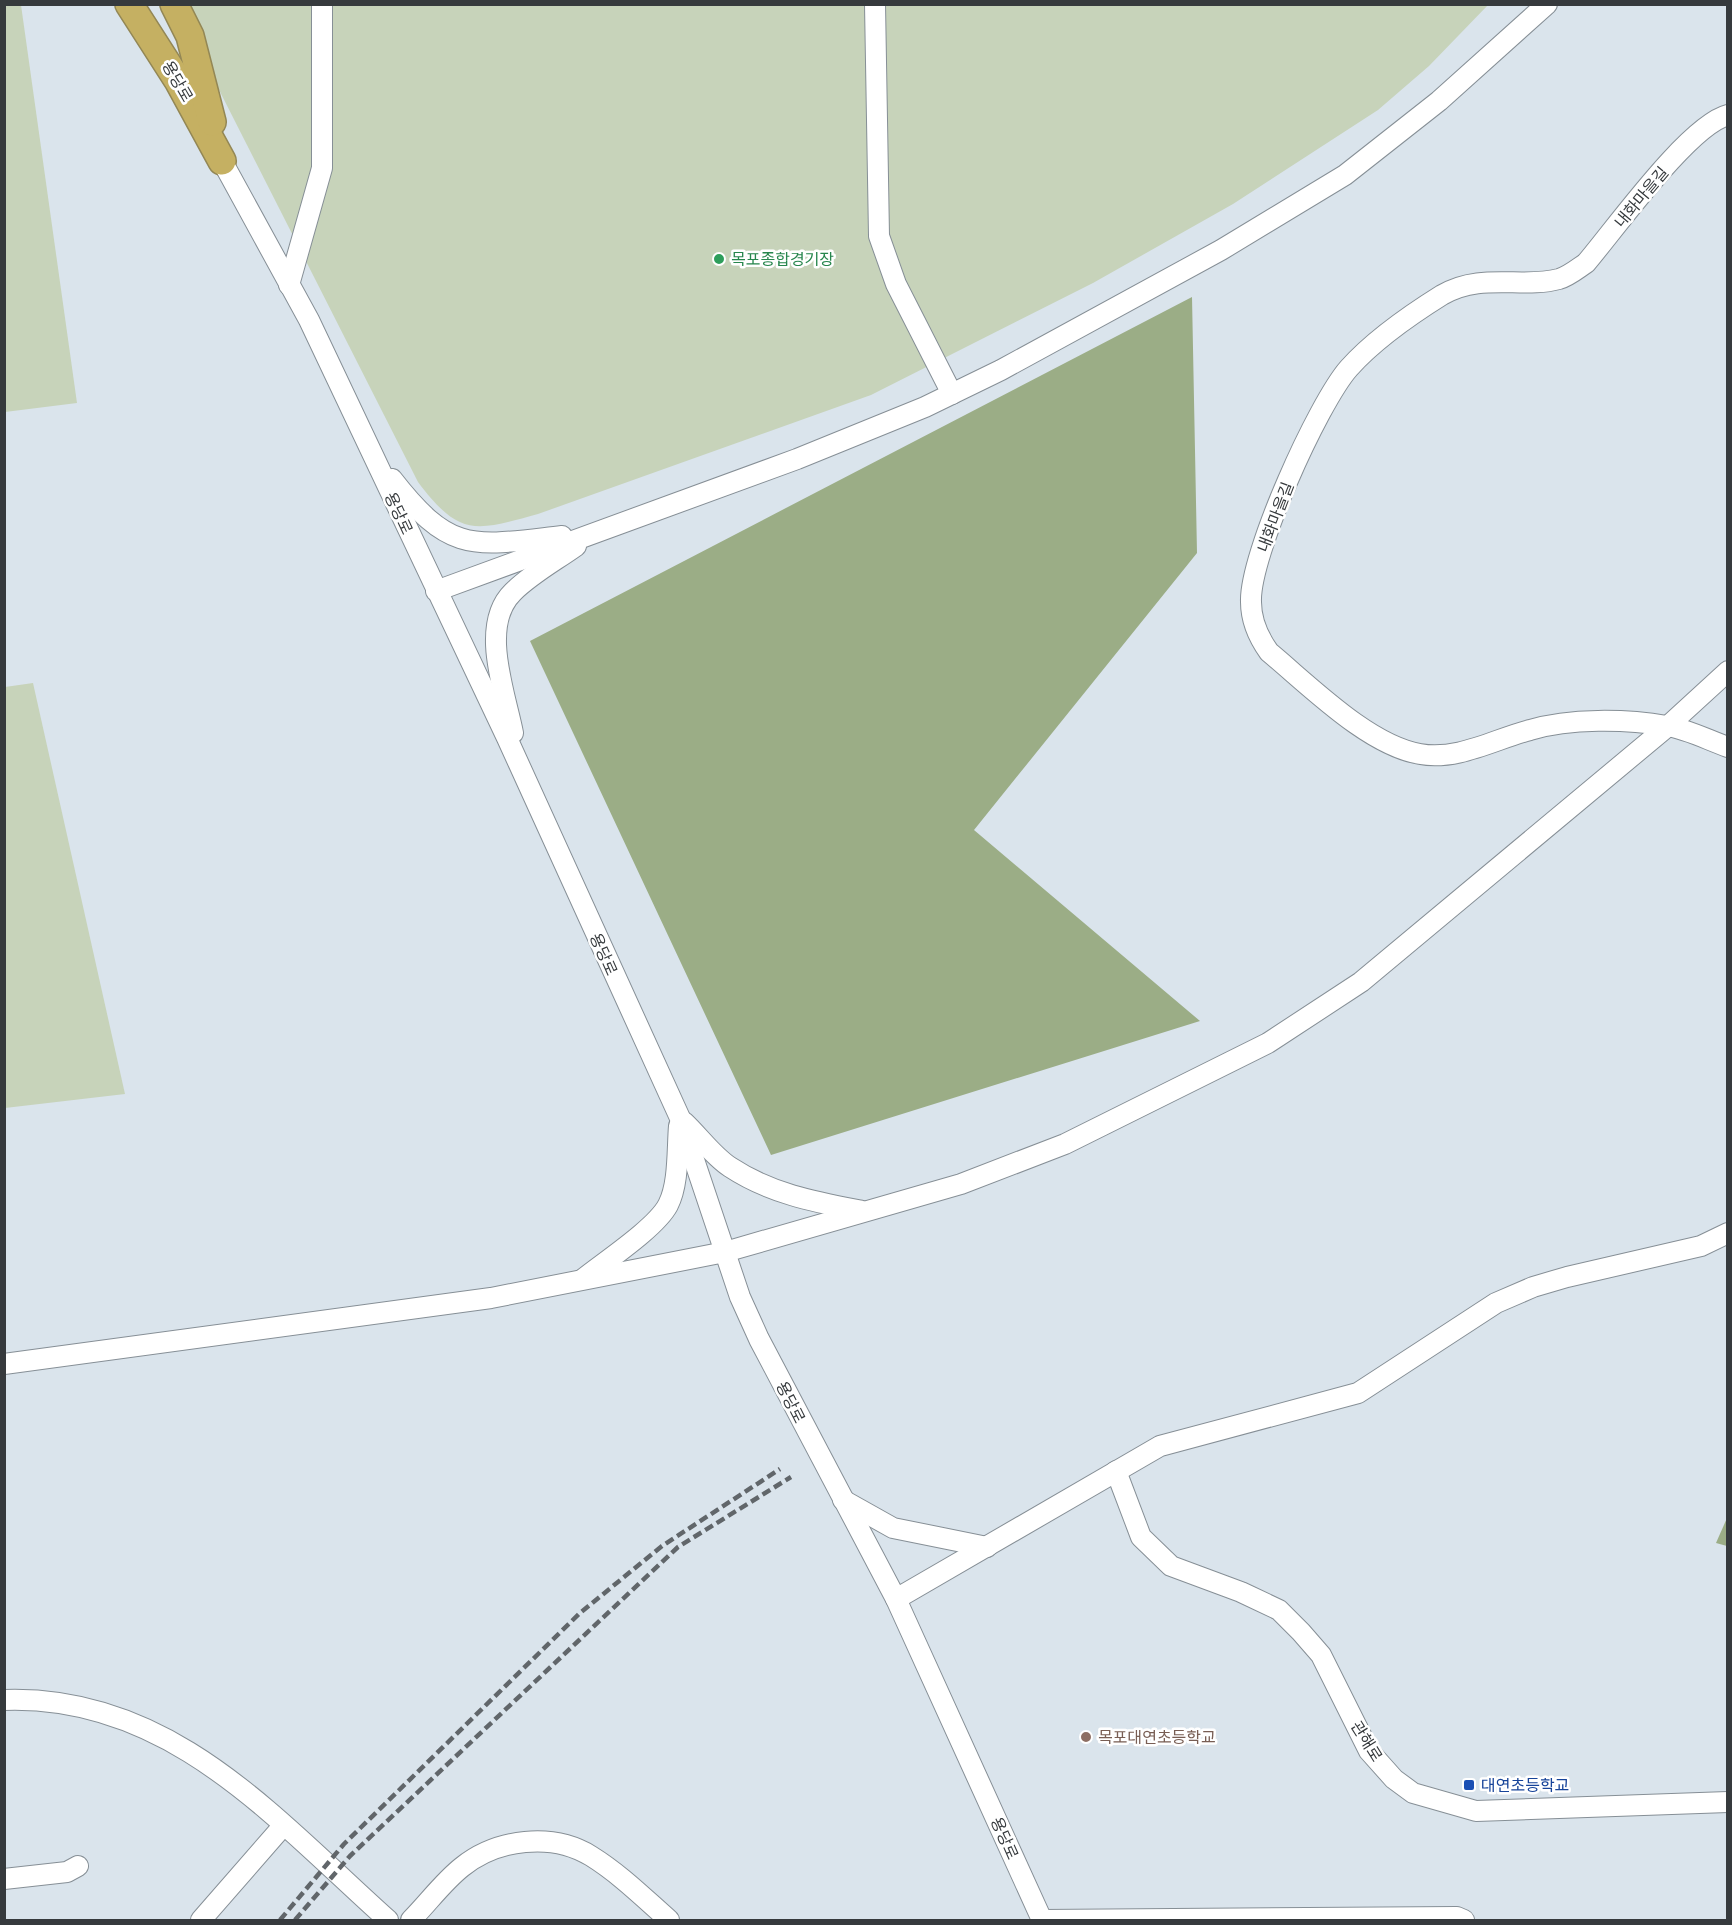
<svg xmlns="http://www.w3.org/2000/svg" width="1732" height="1925" font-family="Rubik,'Noto Sans KR',sans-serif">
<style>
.green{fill:#c7d3ba}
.forest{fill:#9bad86}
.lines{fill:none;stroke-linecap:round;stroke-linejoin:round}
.minor-casing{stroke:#868f96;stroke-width:22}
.highway-casing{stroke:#938755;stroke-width:30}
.minor{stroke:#fff;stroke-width:20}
.highway{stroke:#c5b062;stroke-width:27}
.rail{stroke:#61666a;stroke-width:4.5;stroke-dasharray:9 4.5;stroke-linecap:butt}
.leisure-dot{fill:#2e9e5b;stroke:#fff;stroke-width:2}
.education-dot{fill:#8d6e63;stroke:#fff;stroke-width:2}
.transit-dot{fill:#1a4fb4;stroke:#fff;stroke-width:2}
.labels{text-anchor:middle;stroke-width:5;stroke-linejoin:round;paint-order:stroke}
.street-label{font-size:16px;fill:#363a3d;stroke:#fff}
.leisure-label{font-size:16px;fill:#27864d;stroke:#fff;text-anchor:start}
.education-label{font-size:16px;fill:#785e54;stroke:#fff;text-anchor:start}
.transit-label{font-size:16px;fill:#164399;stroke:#fff;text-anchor:start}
</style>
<rect width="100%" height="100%" fill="#dae4ec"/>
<!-- green -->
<g class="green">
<path d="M4 5H21L77 403 5 412Z"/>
<path d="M176 5H1488L1429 66 1378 110 1233 204 1093 283 871 395 538 514C476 531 460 538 418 482Z"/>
<path d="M33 683 125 1094 5 1108V687Z"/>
</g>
<!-- forest -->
<g class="forest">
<path d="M1192 297 1197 553 974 830 1200 1021 771 1155 530 641Z"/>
<path d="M1727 1518V1546L1716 1543Z"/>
</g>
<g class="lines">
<defs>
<g id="minor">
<path d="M875 4 879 236 896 284 952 394"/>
<path d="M1728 115C1689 125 1615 229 1586 263 1577 269 1569 276 1559 279 1522 289 1481 272 1442 295 1410 315 1374 340 1349 368 1318 403 1249 556 1251 602 1251 620 1259 638 1269 652 1310 686 1368 745 1420 754 1457 761 1495 739 1530 730 1570 718 1626 719 1667 726 1687 729 1708 740 1728 747"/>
<path d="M222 161 309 320 507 738 680 1118 740 1297 759 1339 896 1599 1042 1920"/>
<path d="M289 285 322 168V4"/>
<path d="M392 479C451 555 473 546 562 536"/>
<path d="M436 591 797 459 925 407 1001 370 1221 250 1345 175 1439 101 1547 4"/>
<path d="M513 733C505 692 479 625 513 592 531 574 555 561 576 546"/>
<path d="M684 1122C699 1136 713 1156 730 1167 771 1194 815 1202 862 1211"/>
<path d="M583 1279C604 1262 656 1228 668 1205 679 1184 677 1150 679 1126"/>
<path d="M4 1364 491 1298 725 1252 961 1184 1065 1144 1268 1043 1361 982 1668 726 1728 671"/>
<path d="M1116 1471 1141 1537 1171 1566 1241 1592 1279 1610 1301 1632 1321 1655 1369 1751 1394 1779 1413 1793 1476 1811 1728 1802"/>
<path d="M843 1500 893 1528 987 1547"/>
<path d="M896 1599 1160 1446 1358 1393 1496 1303 1533 1287 1567 1277 1701 1246 1728 1233"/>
<path d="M4 1700C170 1694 275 1819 388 1920"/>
<path d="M4 1879 67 1872 78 1866"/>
<path d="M201 1920 283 1826"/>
<path d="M411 1920C428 1903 443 1882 462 1867 497 1839 552 1832 591 1856 620 1874 644 1898 669 1920"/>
<path d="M1042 1920 1457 1917 1464 1920"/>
</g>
<g id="highway">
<path d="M129 4 179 82 222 161"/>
<path d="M174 4 190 36 212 122"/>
</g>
</defs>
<!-- minor casing -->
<use href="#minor" class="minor-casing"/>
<!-- highway casing -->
<use href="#highway" class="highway-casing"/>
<!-- minor -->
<use href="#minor" class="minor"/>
<!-- highway -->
<use href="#highway" class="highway"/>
<!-- rail -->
<g class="rail">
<path d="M280 1920 344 1844 580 1613 662 1546 780 1469"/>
<path d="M295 1920 350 1856 678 1547 791 1477"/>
</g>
</g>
<!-- markers -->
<circle class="leisure-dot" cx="719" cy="259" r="6"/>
<circle class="education-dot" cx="1086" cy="1737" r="6"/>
<rect class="transit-dot" x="1463" y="1779" width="12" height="12" rx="3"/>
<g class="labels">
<!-- street labels -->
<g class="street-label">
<text transform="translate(178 81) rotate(60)" y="6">용당로</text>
<text transform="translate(1641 197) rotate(-50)" y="6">내화마을길</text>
<text transform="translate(399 513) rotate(65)" y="6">용당로</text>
<text transform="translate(1275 517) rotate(-69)" y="6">내화마을길</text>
<text transform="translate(604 954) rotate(66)" y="6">용당로</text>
<text transform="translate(791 1402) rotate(63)" y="6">용당로</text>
<text transform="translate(1367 1741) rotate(58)" y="6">관해로</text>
<text transform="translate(1005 1838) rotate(66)" y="6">용당로</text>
</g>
<!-- leisure labels -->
<g class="leisure-label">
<text x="731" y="265">목포종합경기장</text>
</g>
<!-- education labels -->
<g class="education-label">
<text x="1098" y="1743">목포대연초등학교</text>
</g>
<!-- transit labels -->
<g class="transit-label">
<text x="1481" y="1791">대연초등학교</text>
</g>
</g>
<!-- border -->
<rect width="1732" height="1925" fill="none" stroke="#363a3d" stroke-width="12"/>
</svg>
